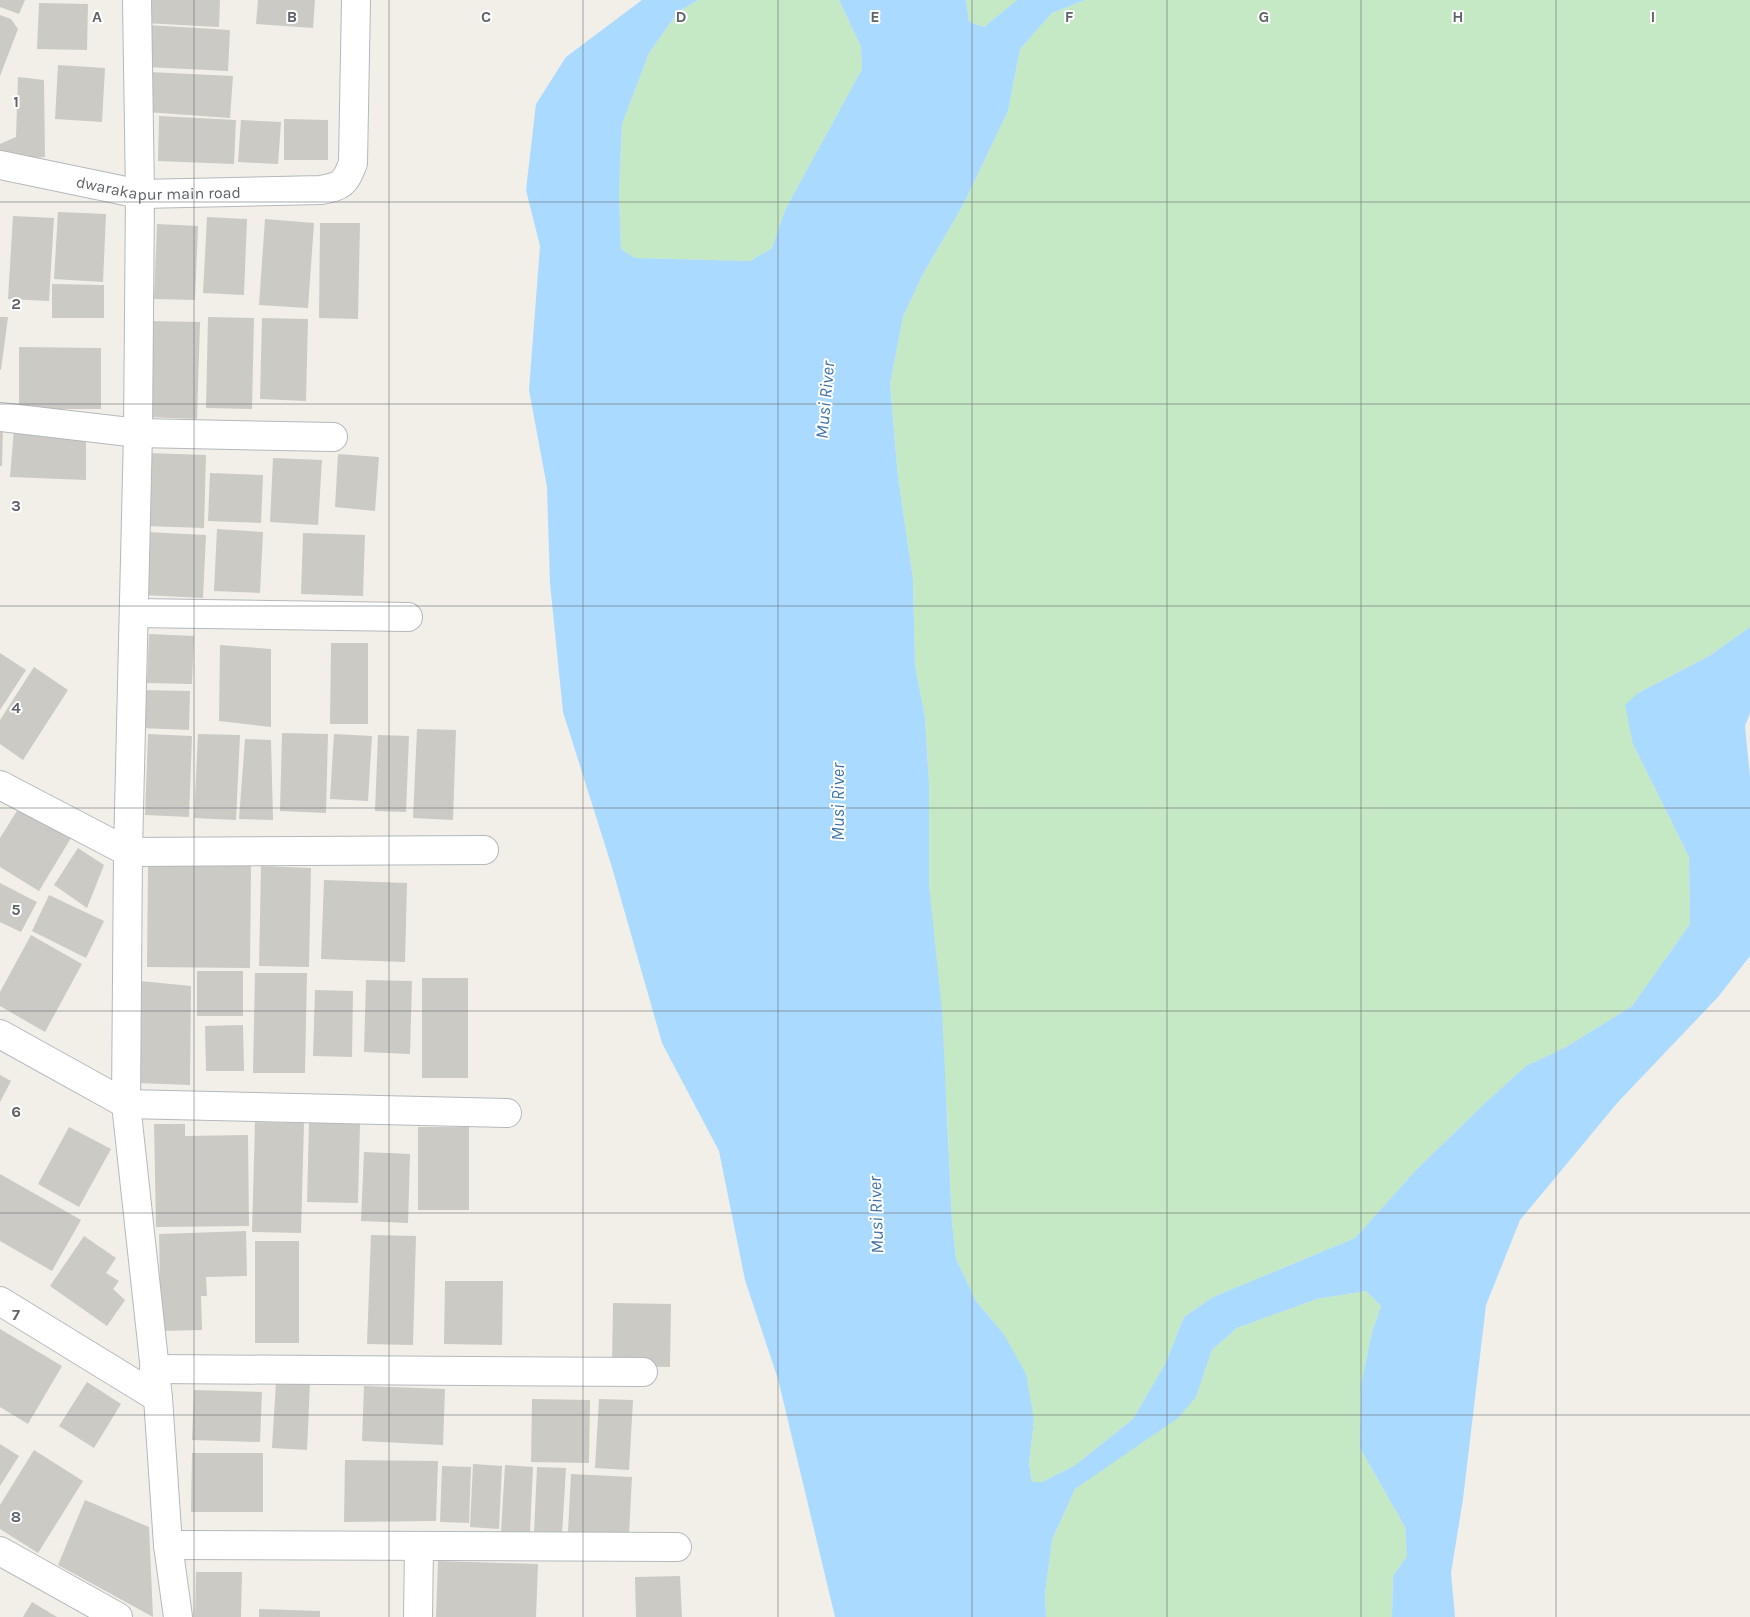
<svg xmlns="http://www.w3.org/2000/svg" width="1750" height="1617" font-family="Karla,sans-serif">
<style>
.green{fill:#c5e8c5}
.water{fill:#aadaff}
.building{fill:#cccac5}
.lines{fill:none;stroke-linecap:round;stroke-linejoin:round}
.minor-casing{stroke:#b5b8bc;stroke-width:30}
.minor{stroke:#fff;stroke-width:28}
.grid{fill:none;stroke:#5f6368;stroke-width:1;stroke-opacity:0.55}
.labels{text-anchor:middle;stroke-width:4;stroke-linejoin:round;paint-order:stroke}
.street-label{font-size:16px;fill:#5f6368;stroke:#fff}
.water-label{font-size:18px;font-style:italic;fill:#4174aa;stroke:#fff}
.grid-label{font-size:16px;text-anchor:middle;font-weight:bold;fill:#5f6368;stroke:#fff;stroke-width:4;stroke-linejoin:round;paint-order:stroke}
</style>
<rect width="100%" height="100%" fill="#f1efe8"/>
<!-- green -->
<g class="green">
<path d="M698 0H839L861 47 862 69 785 210 772 248 750 261 635 258 621 249 619 192 622 124 649 53 678 12Z"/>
<path d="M966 0H1017L984 27 969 22Z"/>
<path d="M1085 0H1750V627L1709 656 1638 693 1633 744 1689 857 1690 924 1632 1006 1566 1047 1526 1066 1486 1102 1415 1171 1355 1238 1213 1297 1184 1317 1165 1364 1133 1419 1074 1466 1042 1482H1032L1029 1463 1034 1420 1003 1333 976 1301 956 1259 952 1222 947 1110 929 885V783L925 717 915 665 913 579 898 477 890 384 903 317 923 274 963 205 1008 111 1020 49 1052 13Z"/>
<path d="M1366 1291 1381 1306 1372 1332 1361 1385 1360 1448 1405 1527 1407 1556 1393 1576 1392 1617H1046L1045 1594 1052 1540 1075 1489 1196 1397 1212 1350 1237 1328 1317 1299Z"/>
</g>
<!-- water -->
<path class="water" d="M642 0H698L678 12 649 53 622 124 619 192 621 249 635 258 750 261 772 248 785 210 862 69 861 47 839 0H966L969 22 984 27 1017 0H1085L1052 13 1020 49 1008 111 963 205 923 274 903 317 890 384 898 477 913 579 915 665 925 717 929 783V885L942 1011 952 1222 956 1259 976 1301 1003 1333 1026 1374 1034 1420 1029 1463 1032 1482H1042L1074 1466 1133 1419 1165 1364 1184 1317 1213 1297 1355 1238 1415 1171 1486 1102 1526 1066 1566 1047 1632 1006 1690 924 1689 857 1633 744 1625 705 1638 693 1709 656 1750 627V713L1745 726 1750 777V956L1718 997 1618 1102 1520 1220 1486 1305 1463 1499 1451 1573 1455 1617H1392L1393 1576 1407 1556 1405 1527 1360 1448 1361 1385 1372 1332 1381 1306 1366 1291 1317 1299 1237 1328 1212 1350 1196 1397 1178 1418 1075 1489 1052 1540 1045 1594 1046 1617H835L778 1379 745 1280 719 1151 662 1043 611 864 563 712 550 583 547 487 529 390 540 246 526 190 536 104 566 57Z"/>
<!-- building -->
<g class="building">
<path d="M0 0H25L19 14 0 7Z"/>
<path d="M145 0H220L219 27 144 23Z"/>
<path d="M258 0H315L313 28 256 24Z"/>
<path d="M39 3 88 4 87 50 37 49Z"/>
<path d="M0 15 11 19 18 29 0 76Z"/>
<path d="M148 25 230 30 228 71 146 67Z"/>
<path d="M58 65 105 68 102 122 55 119Z"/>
<path d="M149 72 233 76 230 118 146 112Z"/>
<path d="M18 77 44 80 45 157 0 161V144L16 137Z"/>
<path d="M159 116 236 120 234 164 158 161Z"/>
<path d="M284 119 328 120V160H284Z"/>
<path d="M241 120 281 122 278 164 238 162Z"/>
<path d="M58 212 106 214 103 282 54 279Z"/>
<path d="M13 216 54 218 49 301 8 299Z"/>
<path d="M207 217 247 219 244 295 203 293Z"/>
<path d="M265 219 314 223 308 308 259 305Z"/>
<path d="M320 223H360L358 319 319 318Z"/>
<path d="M157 224 198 226 195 300 154 299Z"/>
<path d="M52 284 104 285V318H52Z"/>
<path d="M0 317H8L1 370H0Z"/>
<path d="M208 317 254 318 252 409 206 408Z"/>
<path d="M262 318 308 319 306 401 260 399Z"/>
<path d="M149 321 200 322 197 419 147 417Z"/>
<path d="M19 347 101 348V409H19Z"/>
<path d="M0 424 3 425 2 466H0Z"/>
<path d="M14 429 86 433V480L10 477Z"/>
<path d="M148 453 206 455 204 528 146 526Z"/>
<path d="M338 454 379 457 375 511 335 507Z"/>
<path d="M273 458 322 460 318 525 270 522Z"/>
<path d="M210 473 263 475 261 523 208 521Z"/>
<path d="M217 529 263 532 260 593 214 591Z"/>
<path d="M146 532 206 535 203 598 143 595Z"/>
<path d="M303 533 365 535 363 596 301 594Z"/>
<path d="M149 634 194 636 192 684 147 683Z"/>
<path d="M331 643H368V724H330Z"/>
<path d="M220 645 271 649V727L219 721Z"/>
<path d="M0 653 26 670 0 710Z"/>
<path d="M34 667 68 690 23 760 0 744V720Z"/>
<path d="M141 690 190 691 189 730 140 728Z"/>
<path d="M417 729 456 730 453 820 413 818Z"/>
<path d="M282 733 328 734 326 813 280 811Z"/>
<path d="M148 734 192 736 189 817 145 815Z"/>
<path d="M198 734 240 735 236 820 194 818Z"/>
<path d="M334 734 372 736 368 801 330 799Z"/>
<path d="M378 735 409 736 406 812 375 811Z"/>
<path d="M245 739 271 740 273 820 239 819Z"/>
<path d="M20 806 71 838 39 891 0 867V838Z"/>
<path d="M78 848 104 865 87 908 54 885Z"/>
<path d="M148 865 251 866 250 968 147 967Z"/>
<path d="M261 866 311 868 309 967 259 966Z"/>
<path d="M324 880 407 883 405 962 321 959Z"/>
<path d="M0 883 37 902 21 932 0 922Z"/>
<path d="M49 895 104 921 86 958 32 931Z"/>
<path d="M31 935 82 964 45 1032 0 1006V992Z"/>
<rect x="197" y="971" width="46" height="45"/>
<path d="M255 973H307L305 1073H253Z"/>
<rect x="422" y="978" width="46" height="100"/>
<path d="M366 980 412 981 410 1054 364 1052Z"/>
<path d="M140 981 191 986 190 1085 137 1083Z"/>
<path d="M315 990 353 991 352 1057 313 1056Z"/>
<path d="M243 1025 244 1071H206L205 1026Z"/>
<path d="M0 1075 11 1081 0 1102Z"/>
<path d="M255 1122 304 1123 301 1233 252 1232Z"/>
<path d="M309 1122 360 1124 358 1203 307 1202Z"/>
<path d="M154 1124H185V1136L248 1135 249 1226 156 1227Z"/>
<path d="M69 1127 111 1149 79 1207 38 1184Z"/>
<rect x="418" y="1127" width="51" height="83"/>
<path d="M364 1152 410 1154 408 1223 361 1221Z"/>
<path d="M0 1174 81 1220 52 1271 0 1241Z"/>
<path d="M246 1231 247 1276 206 1277 207 1296H201L202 1330 161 1331 159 1234Z"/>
<path d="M371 1235 416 1236 413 1345 367 1344Z"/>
<path d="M84 1236 116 1258 106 1273 119 1281 113 1289 125 1300 107 1326 50 1286Z"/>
<rect x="255" y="1241" width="44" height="102"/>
<path d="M445 1281H503L502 1345 444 1344Z"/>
<path d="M613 1303 671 1304 670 1367 612 1366Z"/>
<path d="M0 1329 62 1366 28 1424 0 1407Z"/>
<path d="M87 1382 121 1404 94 1448 59 1426Z"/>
<path d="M276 1382 310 1383 307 1450 272 1448Z"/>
<path d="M364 1386 445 1389 443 1445 362 1441Z"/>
<path d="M194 1390 262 1392 260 1442 192 1440Z"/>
<path d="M532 1399 590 1400 589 1463 531 1462Z"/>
<path d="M599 1399 633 1400 629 1470 595 1468Z"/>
<path d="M0 1444 19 1456 0 1486Z"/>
<path d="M34 1450 83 1481 38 1553 0 1529V1505Z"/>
<path d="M192 1453H263V1512H191Z"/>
<path d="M345 1460 438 1461 436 1521 344 1522Z"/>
<path d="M473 1464 502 1466 499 1529 470 1527Z"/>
<path d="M505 1465 533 1467 530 1533 501 1532Z"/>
<path d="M442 1466 471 1467 469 1523 440 1522Z"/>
<path d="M537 1467 566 1468 562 1534 534 1533Z"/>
<path d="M571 1474 632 1477 629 1535 568 1532Z"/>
<path d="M85 1500 149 1527 153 1617 58 1565Z"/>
<path d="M438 1561 538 1564 536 1617H436Z"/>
<path d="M196 1572H242L241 1617H195Z"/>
<path d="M680 1576 682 1617H636L635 1577Z"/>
<path d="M32 1602 57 1617H23Z"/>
<path d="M259 1609 320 1611V1617H259Z"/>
</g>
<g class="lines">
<defs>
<g id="minor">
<path d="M137 0 140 194 138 433 128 852 126 1104 158 1398 168 1545 178 1617"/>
<path id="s1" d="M0 165 140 194 321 190C342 186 345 184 353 163L356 0"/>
<path d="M0 417 138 433 333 437"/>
<path d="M134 613 408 617"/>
<path d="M0 785 128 852 484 850"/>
<path d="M0 1034 126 1104 507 1113"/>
<path d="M0 1301 158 1398"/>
<path d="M154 1369 643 1372"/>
<path d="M168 1545 677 1547"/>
<path d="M0 1551 118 1617"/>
<path d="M418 1617 419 1546"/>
</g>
</defs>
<!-- minor casing -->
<use href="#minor" class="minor-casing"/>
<!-- minor -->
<use href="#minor" class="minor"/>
</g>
<!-- grid -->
<path class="grid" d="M194 0V1617M389 0V1617M583 0V1617M778 0V1617M972 0V1617M1167 0V1617M1361 0V1617M1556 0V1617M0 202H1750M0 404H1750M0 606H1750M0 808H1750M0 1011H1750M0 1213H1750M0 1415H1750"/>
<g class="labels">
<!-- street labels -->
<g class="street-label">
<text dy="6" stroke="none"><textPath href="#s1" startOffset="161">dwarakapur main road</textPath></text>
</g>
<!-- water labels -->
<g class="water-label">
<text transform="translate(825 400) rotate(-85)" y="6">Musi River</text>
<text transform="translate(838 802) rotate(-90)" y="6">Musi River</text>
<text transform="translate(876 1215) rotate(-92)" y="6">Musi River</text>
</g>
</g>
<g class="grid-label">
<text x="97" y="22">A</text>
<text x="292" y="22">B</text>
<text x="486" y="22">C</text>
<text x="681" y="22">D</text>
<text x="875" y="22">E</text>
<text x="1069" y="22">F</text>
<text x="1264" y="22">G</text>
<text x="1458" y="22">H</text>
<text x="1653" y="22">I</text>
<text x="16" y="107">1</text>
<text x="16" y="309">2</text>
<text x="16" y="511">3</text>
<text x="16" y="713">4</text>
<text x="16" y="915">5</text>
<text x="16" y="1117">6</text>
<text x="16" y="1320">7</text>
<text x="16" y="1522">8</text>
</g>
</svg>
